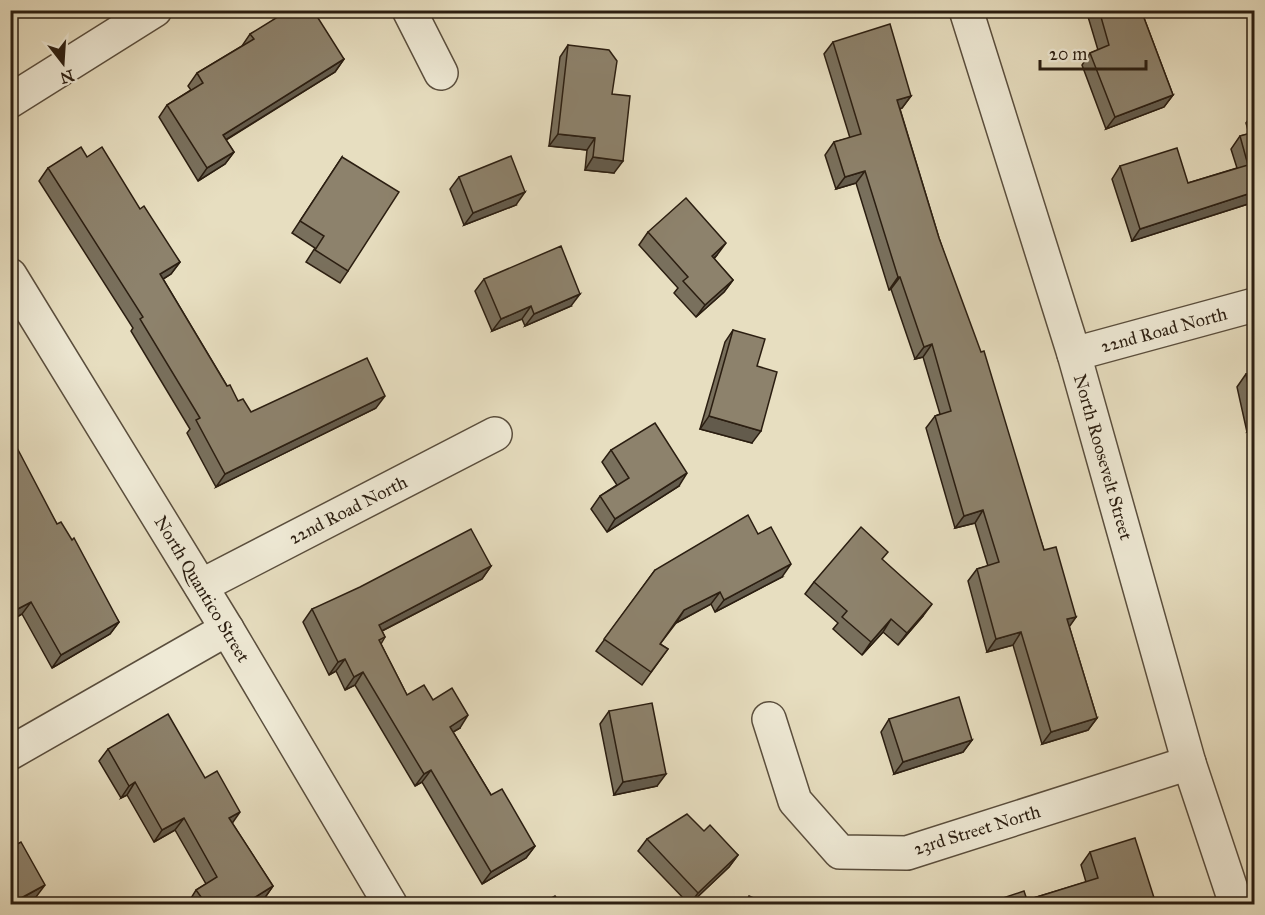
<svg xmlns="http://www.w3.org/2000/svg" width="1265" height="915" font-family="'IM FELL Great Primer',serif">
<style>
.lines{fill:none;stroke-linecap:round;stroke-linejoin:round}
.minor-casing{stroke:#5a4e3d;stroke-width:36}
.minor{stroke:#efead6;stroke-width:33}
.wall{fill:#79705d;stroke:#2b1e11;stroke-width:1.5}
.shaded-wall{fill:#635b4c;stroke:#2b1e11;stroke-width:1.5}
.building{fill:#8d826c;stroke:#2b1e11;stroke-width:1.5}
.labels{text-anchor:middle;stroke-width:6;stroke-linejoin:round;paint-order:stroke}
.street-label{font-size:18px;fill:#2b1e11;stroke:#efead6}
</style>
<rect width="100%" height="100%" fill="#e7dec0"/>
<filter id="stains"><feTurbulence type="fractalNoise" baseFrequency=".00333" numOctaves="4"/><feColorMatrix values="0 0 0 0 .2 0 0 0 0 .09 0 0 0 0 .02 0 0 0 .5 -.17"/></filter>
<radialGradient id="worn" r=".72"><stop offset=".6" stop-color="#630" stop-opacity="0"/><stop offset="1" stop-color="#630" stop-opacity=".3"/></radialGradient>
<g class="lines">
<defs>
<g id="minor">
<path d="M409 10 441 73"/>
<path d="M966 10 1074 354 1189 763 1236 904"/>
<path d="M10 101 155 10"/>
<path d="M10 275 227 629 390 904"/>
<path d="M1074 354 1254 305"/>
<path d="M201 586 495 434"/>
<path d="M769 719 795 801 840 852 907 853 1189 763"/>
<path d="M10 753 227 629"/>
</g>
</defs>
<!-- minor casing -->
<use href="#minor" class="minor-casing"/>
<!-- minor -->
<use href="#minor" class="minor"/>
</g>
<!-- wall -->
<g class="wall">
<path d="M1086 10H1141L1173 95 1164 107 1106 129 1082 65 1090 53 1098 50Z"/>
<path d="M286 16 344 59 335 72 226 140 234 152 225 164 198 181 159 117 167 105 191 90 188 86 197 73 242 46 250 34Z"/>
<path d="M833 42 911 96 902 108 900 109 939 238 1044 550 1076 617 1069 626 1097 718 1088 730 1042 744 1013 645 987 652 968 581 977 569 988 566 975 523 955 528 926 428 935 416 940 414 923 357 915 359 891 289 889 290 856 183 836 189 825 155 834 142 850 138 824 54Z"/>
<path d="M568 45 612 94 614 173 585 170 587 150 549 146 560 57Z"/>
<path d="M1254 107V206L1249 208 1248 204 1132 241 1112 179 1120 166 1188 183 1237 168 1231 149 1240 136 1249 134 1246 123 1254 112 1253 110Z"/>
<path d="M87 157 140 209 180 262 171 274 163 279 227 386 238 401 251 412 376 408 216 487 187 433 190 429 131 331 133 328 39 181 48 168Z"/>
<path d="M342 157 348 271 340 283 306 262 315 248 292 233Z"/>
<path d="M459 177 516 205 464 225 450 189Z"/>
<path d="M648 232 717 255 714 259 733 280 724 292 696 317 674 293 678 288 639 245Z"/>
<path d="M484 279 571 306 525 326 522 319 492 331 475 291Z"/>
<path d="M733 330 757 366 752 443 700 429 725 342Z"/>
<path d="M1254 372V430L1247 432 1237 387 1246 374Z"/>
<path d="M10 447 57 524 119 622 110 634 52 668 22 614 10 621Z"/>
<path d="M611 450 679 486 607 532 591 509 600 496 617 485 602 462Z"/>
<path d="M882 560 923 616 898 645 883 632 862 655 833 629 838 623 805 594 814 582Z"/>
<path d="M491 566 482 579 382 631 385 637 381 644 407 695 433 700 460 728 453 732 491 795 535 846 526 858 482 884 422 782 415 786 355 685 345 690 336 671 329 675 303 622 312 609Z"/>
<path d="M655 570 782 577 715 612 711 604 676 623 660 644 668 649 642 685 596 651Z"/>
<path d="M609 711 657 786 614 795 600 724Z"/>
<path d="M889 719 972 740 963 752 894 774 881 732Z"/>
<path d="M108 749 205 778 232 823 273 886 264 899 255 904H189L188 903 196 890 206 884 175 830 154 842 127 795 121 798 99 761Z"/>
<path d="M704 831 738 855 729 867 690 904H689L638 851 647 839Z"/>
<path d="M1090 852 1156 904 1027 900 1086 882 1081 865Z"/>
</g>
<!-- shaded-wall -->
<g class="shaded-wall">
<path d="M344 59 335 72 214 147 223 135Z"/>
<path d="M1173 95 1164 107 1106 129 1115 117Z"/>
<path d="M911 96 902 108 889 112 897 100Z"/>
<path d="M558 134 595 138 587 150 549 146Z"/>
<path d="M234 152 225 164 198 181 207 168Z"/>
<path d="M593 157 623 161 614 173 585 170Z"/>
<path d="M865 171 856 183 836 189 845 177Z"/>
<path d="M525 192 516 205 464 225 473 213Z"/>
<path d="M1254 192V194L1248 204 1132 241 1140 229Z"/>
<path d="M1254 199V206L1249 208Z"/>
<path d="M726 243 717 255 703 268 712 256Z"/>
<path d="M180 262 171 274 152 286 160 274Z"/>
<path d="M898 277H900L891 289 889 290Z"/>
<path d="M733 280 724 292 696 317 705 305Z"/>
<path d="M580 294 571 306 525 326 534 314Z"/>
<path d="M531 306 522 319 492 331 501 319Z"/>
<path d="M932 344 923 357 915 359 924 347Z"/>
<path d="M385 396 376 408 216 487 225 474Z"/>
<path d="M709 416 761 431 752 443 700 429Z"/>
<path d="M1254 421V430L1247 432Z"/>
<path d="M687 473 679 486 607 532 615 519Z"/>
<path d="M983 510 975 523 955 528 964 516Z"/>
<path d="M791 564 782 577 715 612 724 600Z"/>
<path d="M491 566 482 579 370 637 379 625Z"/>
<path d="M720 592 711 604 676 623 684 610Z"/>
<path d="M31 602 22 614 10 621V613Z"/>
<path d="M932 604 923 616 898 645 907 633Z"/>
<path d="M1076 617 1067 630V619Z"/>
<path d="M891 619 883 632 862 655 871 642Z"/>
<path d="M119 622 110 634 52 668 61 655Z"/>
<path d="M1021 632 1013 645 987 652 996 639Z"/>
<path d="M345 659 336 671 329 675 338 662Z"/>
<path d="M363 672 355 685 345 690 354 677Z"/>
<path d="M468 715 460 728 441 739 450 727Z"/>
<path d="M1097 718 1088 730 1042 744 1051 732Z"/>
<path d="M972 740 963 752 894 774 903 762Z"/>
<path d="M431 770 422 782 415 786 424 774Z"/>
<path d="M666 774 657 786 614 795 623 782Z"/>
<path d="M135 782 127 795 121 798 129 786Z"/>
<path d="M240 812 231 825 229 818Z"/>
<path d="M184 818 175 830 154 842 162 830Z"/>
<path d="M535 846 526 858 482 884 491 872Z"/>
<path d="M738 855 729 867 690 904 698 893Z"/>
<path d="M45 885 36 897 24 904H11Z"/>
<path d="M273 886 264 899 255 904H244Z"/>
</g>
<!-- building -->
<g class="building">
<path d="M295 10H313L344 59 223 135 234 152 207 168 167 105 203 83 197 73 254 39 250 34 284 13 286 16Z"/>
<path d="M1099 10H1141L1173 95 1115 117 1090 53 1109 45Z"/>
<path d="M890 24 911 96 897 100 939 238 981 352 984 351 1044 550 1056 547 1076 617 1067 619 1097 718 1051 732 1021 632 996 639 977 569 999 562 983 510 964 516 935 416 951 411 932 344 924 347 900 277H898L865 171 845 177 834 142 861 134 833 42Z"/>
<path d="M568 45 609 50 617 61 612 94 630 96 623 161 593 157 595 138 558 134Z"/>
<path d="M1254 132V192L1140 229 1120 166 1177 148 1188 183 1248 165 1240 136Z"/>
<path d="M81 147 87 157 102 147 140 209 144 206 180 262 160 274 227 386 230 385 238 401 243 399 251 412 367 358 385 396 225 474 196 420 200 418 140 319 143 317 48 168Z"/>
<path d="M511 156 525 192 473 213 459 177Z"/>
<path d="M342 157 399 192 348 271 315 250 324 236 300 221Z"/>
<path d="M686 198 726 243 712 256 733 280 705 305 683 281 688 277 648 232Z"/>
<path d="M561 246 580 294 534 314 531 306 501 319 484 279Z"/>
<path d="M733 330 765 339 757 366 777 372 761 431 709 416Z"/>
<path d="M1254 372V415L1246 374Z"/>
<path d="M655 423 687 473 615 519 600 496 629 478 611 450Z"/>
<path d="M15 444 57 524 61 522 72 540 74 538 119 622 61 655 31 602 10 613V447Z"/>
<path d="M748 515 758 534 771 527 791 564 724 600 720 592 684 610 660 644 668 649 651 672 604 639 655 570Z"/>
<path d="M861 527 888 552 882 559 932 604 907 633 891 619 871 642 842 617 847 611 814 582Z"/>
<path d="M471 529 491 566 379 625 385 637 379 640 407 695 424 685 433 700 452 688 468 715 450 727 491 795 502 789 535 846 491 872 431 770 424 774 363 672 354 677 345 659 338 662 312 609 360 587Z"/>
<path d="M959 697 972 740 903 762 889 719Z"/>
<path d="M652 703 666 774 623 782 609 711Z"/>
<path d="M168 714 205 778 217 771 240 812 229 818 273 886 244 904H206L196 890 217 877 184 818 162 830 135 782 129 786 108 749Z"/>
<path d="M687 814 704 831 710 825 738 855 698 893 647 839Z"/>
<path d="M1135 838 1156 904H985L1024 891 1027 900 1098 878 1090 852Z"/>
<path d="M21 842 45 885 10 904V848Z"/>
<path d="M555 896 561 904H541Z"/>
<path d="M749 896 767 904H745Z"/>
</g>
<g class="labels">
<!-- street labels -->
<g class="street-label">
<text transform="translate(1164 330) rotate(-15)" y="6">22nd Road North</text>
<text transform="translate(1103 457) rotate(74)" y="6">North Roosevelt Street</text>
<text transform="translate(348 510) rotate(-27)" y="6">22nd Road North</text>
<text transform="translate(202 589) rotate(59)" y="6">North Quantico Street</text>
<text transform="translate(977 830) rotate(-17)" y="6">23rd Street North</text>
</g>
</g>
<!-- margin -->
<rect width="1265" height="915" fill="none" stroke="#e7dec0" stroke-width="36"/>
<rect x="12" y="12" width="1241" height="891" fill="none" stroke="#2b1e11" stroke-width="3"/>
<rect x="18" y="18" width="1229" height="879" fill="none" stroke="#2b1e11" stroke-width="1.5"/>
<!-- north arrow -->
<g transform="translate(63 63) rotate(163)" stroke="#efead6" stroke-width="4.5" paint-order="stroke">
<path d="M0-4.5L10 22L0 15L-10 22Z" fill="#2b1e11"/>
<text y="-9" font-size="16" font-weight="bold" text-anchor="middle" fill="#2b1e11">N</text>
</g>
<!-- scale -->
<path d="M1040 60v9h106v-9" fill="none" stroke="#2b1e11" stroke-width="3"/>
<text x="1049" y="60" font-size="18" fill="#2b1e11" stroke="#efead6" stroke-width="4.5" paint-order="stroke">20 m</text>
<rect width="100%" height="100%" filter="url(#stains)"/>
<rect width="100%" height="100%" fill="url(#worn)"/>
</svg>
